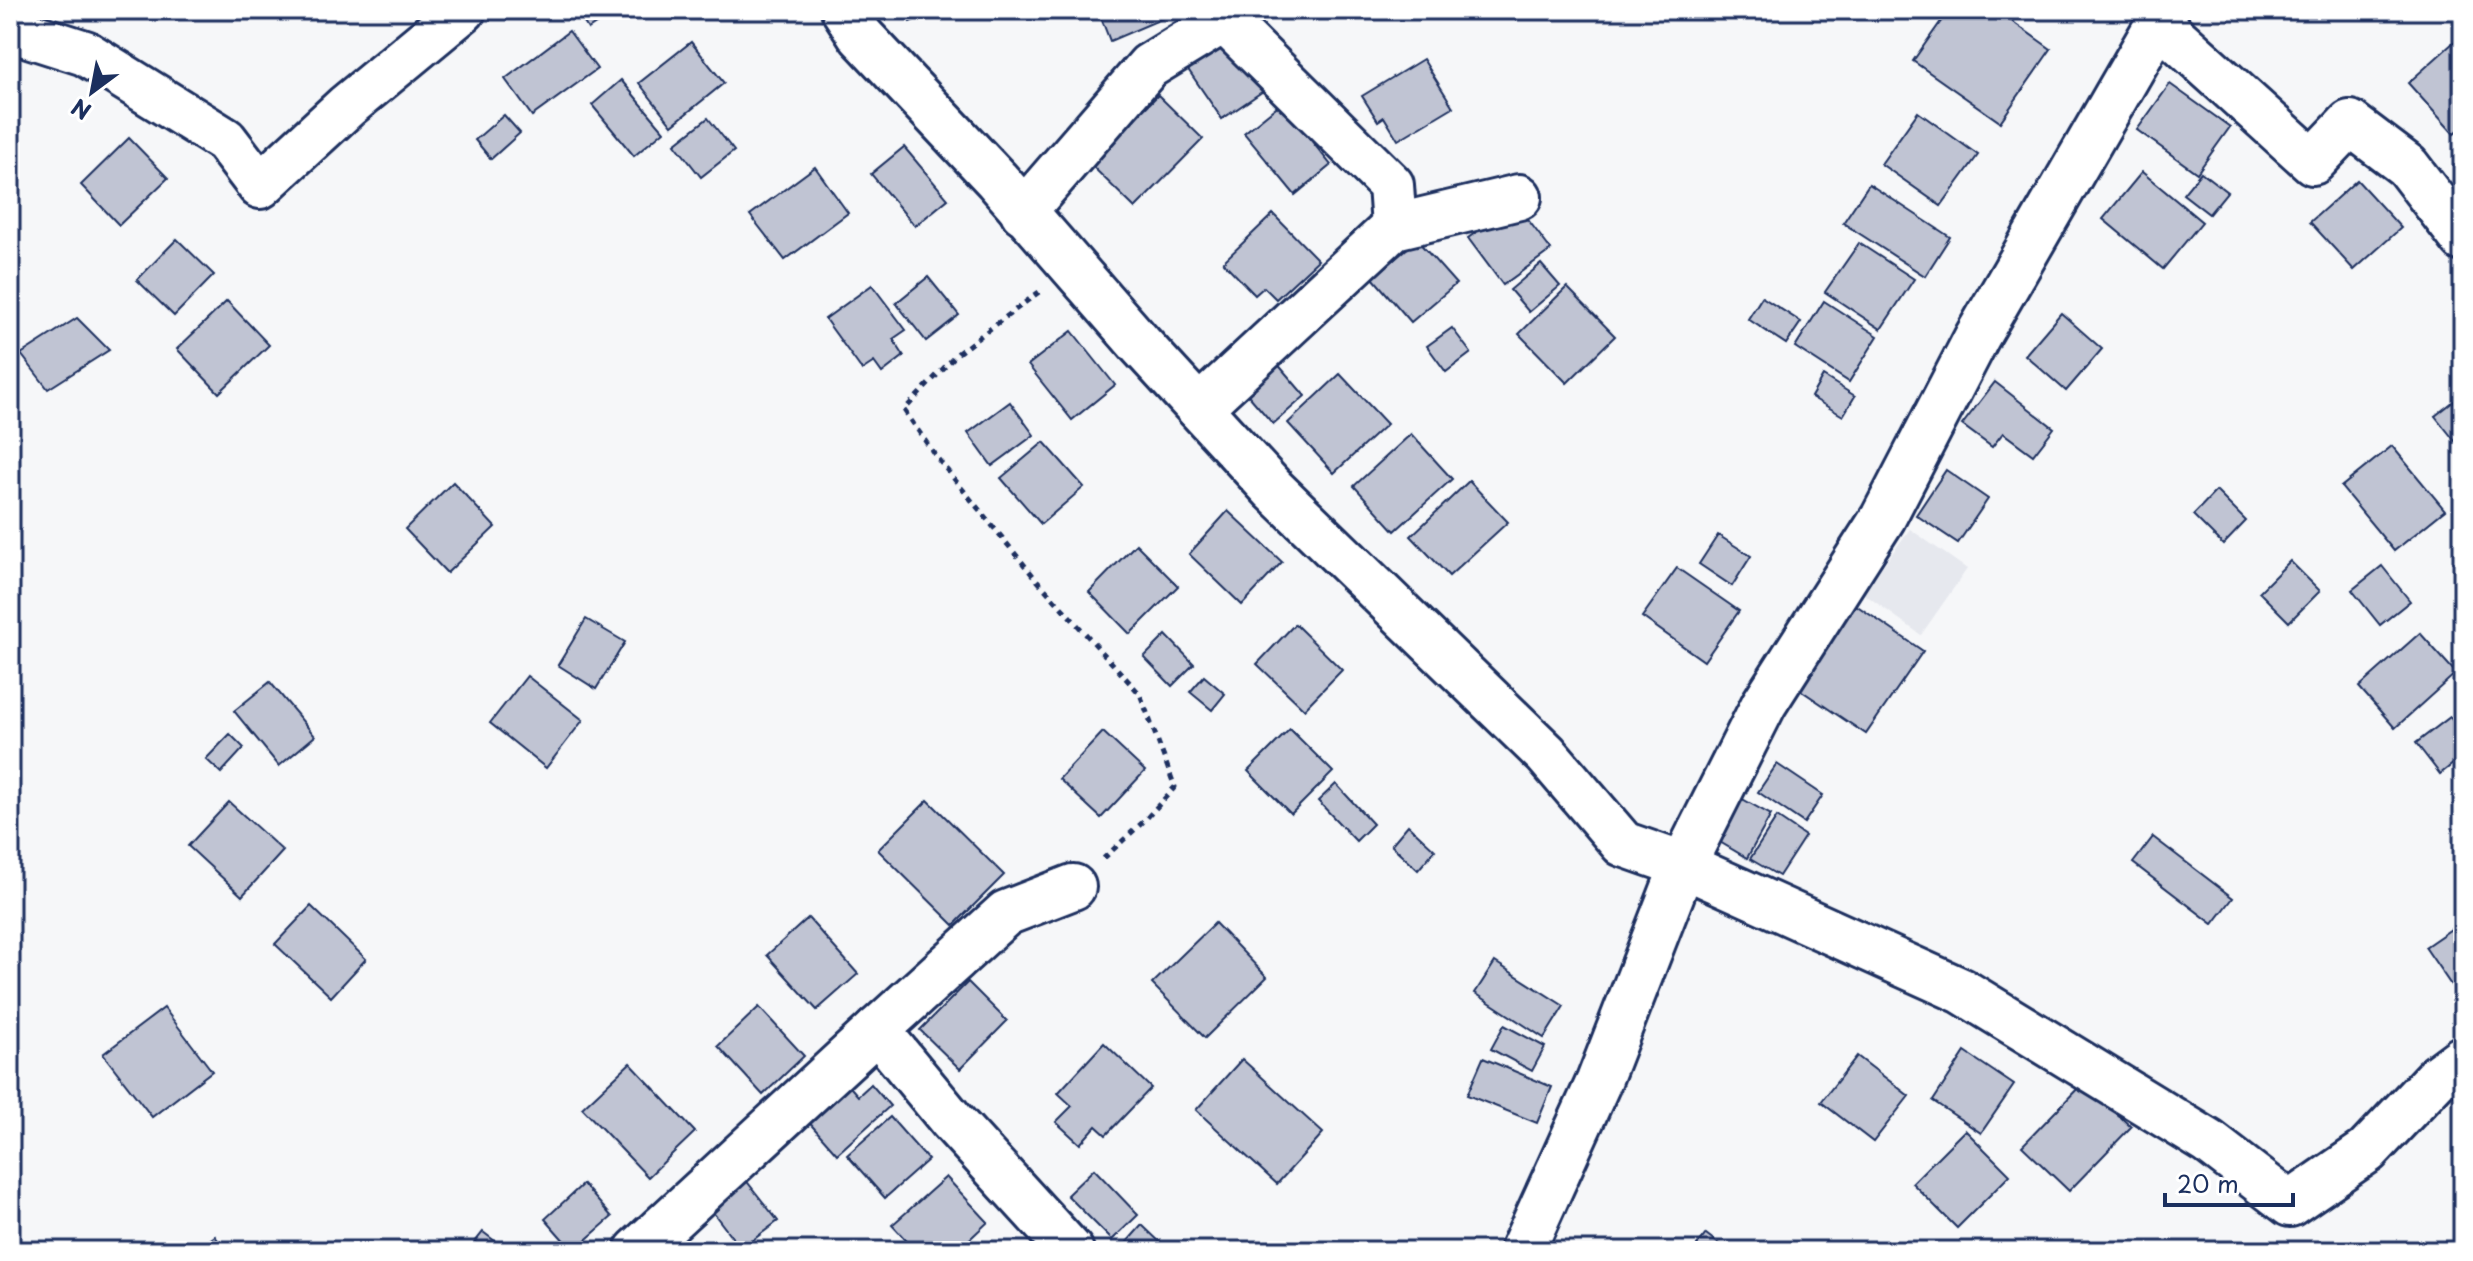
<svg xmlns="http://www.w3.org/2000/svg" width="2473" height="1261" font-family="'Playpen Sans',sans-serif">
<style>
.built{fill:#e6e8ee}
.building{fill:#c0c4d3;stroke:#1b2f5e;stroke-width:2}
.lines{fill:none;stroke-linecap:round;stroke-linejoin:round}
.minor-casing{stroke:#1b2f5e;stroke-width:50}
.path{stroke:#1b2f5e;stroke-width:5;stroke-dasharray:6 6;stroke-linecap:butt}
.minor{stroke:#fff;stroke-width:44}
</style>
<rect width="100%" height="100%" fill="#f6f7f9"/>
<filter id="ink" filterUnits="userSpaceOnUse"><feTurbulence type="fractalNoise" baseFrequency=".0125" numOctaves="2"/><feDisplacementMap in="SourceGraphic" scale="16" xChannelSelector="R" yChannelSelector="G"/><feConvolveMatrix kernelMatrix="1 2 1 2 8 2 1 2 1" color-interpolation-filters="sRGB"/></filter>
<g filter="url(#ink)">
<!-- built -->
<path class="built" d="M1910 529 1967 569 1921 635 1863 593Z"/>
<!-- building -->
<g class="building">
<path d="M576 10H617L588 29Z"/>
<path d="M905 10H938L910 22Z"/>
<path d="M1098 10H1171L1173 14 1110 41Z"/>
<path d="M1949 10H1996L2051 49 2000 122 1913 61Z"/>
<path d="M569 31 597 69 532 116 505 79Z"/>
<path d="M1232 34 1269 87 1222 119 1185 65Z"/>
<path d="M2463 34V126L2454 134 2408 83Z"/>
<path d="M691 42 724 83 672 125 639 83Z"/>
<path d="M1423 59 1453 107 1398 140 1384 117 1378 121 1362 96Z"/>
<path d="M621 80 664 131 634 156 592 105Z"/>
<path d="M2170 84 2230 127 2197 173 2137 130Z"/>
<path d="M1158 95 1203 139 1135 208 1090 164Z"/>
<path d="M1281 103 1331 165 1295 195 1244 133Z"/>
<path d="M1918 112 1978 155 1941 206 1881 164Z"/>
<path d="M504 115 520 133 491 159 475 140Z"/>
<path d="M708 118 734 151 701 177 675 144Z"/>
<path d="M129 138 168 178 119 225 81 185Z"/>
<path d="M904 147 948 199 915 226 871 174Z"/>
<path d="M815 167 848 213 785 260 750 215Z"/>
<path d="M2142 172 2202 222 2163 269 2103 219Z"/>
<path d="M2201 172 2227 192 2209 214 2183 194Z"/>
<path d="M2357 180 2401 228 2354 270 2310 222Z"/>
<path d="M1869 184 1950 237 1925 276 1843 223Z"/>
<path d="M1516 204 1551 250 1503 285 1468 238Z"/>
<path d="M1273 214 1318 260 1276 299 1264 287 1255 295 1223 262Z"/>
<path d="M177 239 214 275 174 316 137 280Z"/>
<path d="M1417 240 1456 284 1411 322 1373 278Z"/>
<path d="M1859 243 1914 279 1881 329 1825 292Z"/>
<path d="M1541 264 1560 286 1529 312 1510 290Z"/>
<path d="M928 277 959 315 926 341 896 303Z"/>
<path d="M872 285 906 330 893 339 904 356 882 373 874 362 862 370 825 319Z"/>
<path d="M1567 287 1615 336 1567 383 1519 334Z"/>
<path d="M1762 297 1801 322 1786 344 1748 319Z"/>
<path d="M227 301 269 345 219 393 177 349Z"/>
<path d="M1824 301 1878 336 1849 382 1795 347Z"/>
<path d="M2061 313 2102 349 2066 391 2025 355Z"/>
<path d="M77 318 109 350 48 389 21 354Z"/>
<path d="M1452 328 1471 353 1446 372 1427 346Z"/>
<path d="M1072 331 1115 385 1072 420 1028 365Z"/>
<path d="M1276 362 1305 396 1273 424 1244 390Z"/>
<path d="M1340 374 1387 424 1334 473 1288 423Z"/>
<path d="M1823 376 1855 396 1843 416 1811 397Z"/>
<path d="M1995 382 2054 428 2033 455 2003 433 1992 447 1962 425Z"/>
<path d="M2463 394V451L2435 416Z"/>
<path d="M1010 402 1034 435 992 466 968 433Z"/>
<path d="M1411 434 1452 479 1395 531 1354 486Z"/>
<path d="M1044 442 1084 487 1041 524 1001 478Z"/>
<path d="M2392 446 2445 510 2394 551 2341 487Z"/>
<path d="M1946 470 1988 499 1958 543 1916 515Z"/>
<path d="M1469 481 1508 522 1449 576 1411 536Z"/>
<path d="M453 482 495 527 447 573 405 529Z"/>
<path d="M2216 491 2246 521 2223 545 2193 515Z"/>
<path d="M1228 511 1282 562 1242 605 1189 554Z"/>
<path d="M1718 535 1751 556 1732 586 1699 564Z"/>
<path d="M1136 544 1178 586 1130 634 1089 592Z"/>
<path d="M2290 561 2320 591 2289 622 2259 592Z"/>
<path d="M2382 566 2410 601 2380 625 2352 590Z"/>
<path d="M1677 568 1739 611 1704 661 1642 617Z"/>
<path d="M1853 603 1923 651 1866 734 1796 687Z"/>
<path d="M586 619 625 642 596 689 558 665Z"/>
<path d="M1295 624 1342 670 1304 709 1257 664Z"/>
<path d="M2420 633 2456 673 2395 728 2359 687Z"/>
<path d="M1166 635 1194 664 1172 686 1144 657Z"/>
<path d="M527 676 583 720 546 768 490 723Z"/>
<path d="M1204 676 1225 694 1212 710 1190 692Z"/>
<path d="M270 682 315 736 279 766 234 711Z"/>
<path d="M2450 717 2463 733V756L2440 774 2416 743Z"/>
<path d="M1290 729 1333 772 1291 814 1248 771Z"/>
<path d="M1103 732 1145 771 1101 818 1059 779Z"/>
<path d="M230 734 244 748 221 773 206 759Z"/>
<path d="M1777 764 1823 795 1804 823 1758 792Z"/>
<path d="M1336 784 1373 824 1356 841 1318 801Z"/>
<path d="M1737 796 1771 815 1747 858 1713 838Z"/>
<path d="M928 800 1004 875 954 925 878 850Z"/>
<path d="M229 802 283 851 242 896 188 846Z"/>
<path d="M1777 817 1805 836 1779 876 1750 859Z"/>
<path d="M1408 825 1435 850 1418 870 1391 845Z"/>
<path d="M2153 837 2233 898 2213 924 2133 863Z"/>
<path d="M311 906 366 959 331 997 275 944Z"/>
<path d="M808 918 858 974 817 1010 767 955Z"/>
<path d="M2463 921V976L2451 985 2425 947Z"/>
<path d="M1215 923 1267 977 1205 1038 1152 984Z"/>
<path d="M1495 962 1564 1006 1544 1038 1475 993Z"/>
<path d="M968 982 1007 1021 960 1069 920 1030Z"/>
<path d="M759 1007 804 1056 763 1095 718 1046Z"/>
<path d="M164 1008 212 1071 152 1117 103 1054Z"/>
<path d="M1504 1025 1545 1047 1532 1071 1491 1049Z"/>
<path d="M1104 1043 1151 1088 1106 1135 1096 1126 1080 1144 1056 1122 1072 1106 1058 1093Z"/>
<path d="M1965 1052 2014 1085 1981 1133 1933 1101Z"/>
<path d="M1857 1056 1909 1096 1873 1142 1821 1102Z"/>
<path d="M1483 1058 1552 1087 1537 1123 1467 1095Z"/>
<path d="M1242 1059 1323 1133 1277 1184 1196 1110Z"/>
<path d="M630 1063 695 1132 648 1177 582 1108Z"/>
<path d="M839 1074 858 1096 871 1084 890 1106 837 1154 798 1110Z"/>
<path d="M2084 1082 2131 1127 2069 1191 2022 1146Z"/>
<path d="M890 1117 928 1160 885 1198 847 1155Z"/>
<path d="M1965 1130 2010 1175 1957 1228 1912 1183Z"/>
<path d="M1094 1169 1138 1215 1112 1240 1067 1195Z"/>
<path d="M946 1177 988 1222 957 1251H916L892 1225Z"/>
<path d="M745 1179 778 1221 741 1249 709 1207Z"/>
<path d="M583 1184 612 1217 573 1251 545 1219Z"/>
<path d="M1142 1225 1162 1244 1156 1251H1119Z"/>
<path d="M483 1232 508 1251H468Z"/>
<path d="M1706 1234 1728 1251H1693Z"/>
<path d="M215 1236 226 1251H195Z"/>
</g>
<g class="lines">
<defs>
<g id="minor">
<path d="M844 10 861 36 997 180 1140 344 1273 489 1546 754 1623 844 1683 865 1962 991 2209 1142 2290 1204 2367 1151 2436 1078 2463 1058"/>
<path d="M2159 23 2313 162 2350 123 2407 166 2463 239"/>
<path d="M10 29 85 53 225 140 260 186 347 106 463 10"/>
<path d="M1023 212 1149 66 1224 20 1391 185 1394 227"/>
<path d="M1199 408 1394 227 1519 197"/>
<path d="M637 1251 877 1030"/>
<path d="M1071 1251 952 1121 877 1030 1006 913 1073 887"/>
<path d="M1522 1251 1599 1081 1683 865 1764 704 1883 518 1977 337 2166 10"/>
</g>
</defs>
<!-- minor casing -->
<use href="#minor" class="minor-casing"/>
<!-- path -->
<path class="path" d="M1039 292 958 353 904 410 937 458 1035 578 1140 694 1175 787 1144 821 1103 859"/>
<!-- minor -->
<use href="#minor" class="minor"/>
</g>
</g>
<!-- margin -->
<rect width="2473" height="1261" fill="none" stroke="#fff" stroke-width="40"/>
<rect x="20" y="20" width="2433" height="1221" fill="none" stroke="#1b2f5e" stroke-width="3" filter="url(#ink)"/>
<!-- north arrow -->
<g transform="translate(92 92) rotate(212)" stroke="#ffffff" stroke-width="6" paint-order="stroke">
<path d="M0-6L14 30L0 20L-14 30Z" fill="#1b2f5e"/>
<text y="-12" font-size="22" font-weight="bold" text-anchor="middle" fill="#1b2f5e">N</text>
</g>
<!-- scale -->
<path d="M2165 1193v12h128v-12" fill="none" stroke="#1b2f5e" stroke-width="4"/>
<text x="2177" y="1193" font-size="24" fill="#1b2f5e" stroke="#ffffff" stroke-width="6" paint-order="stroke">20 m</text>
</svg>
